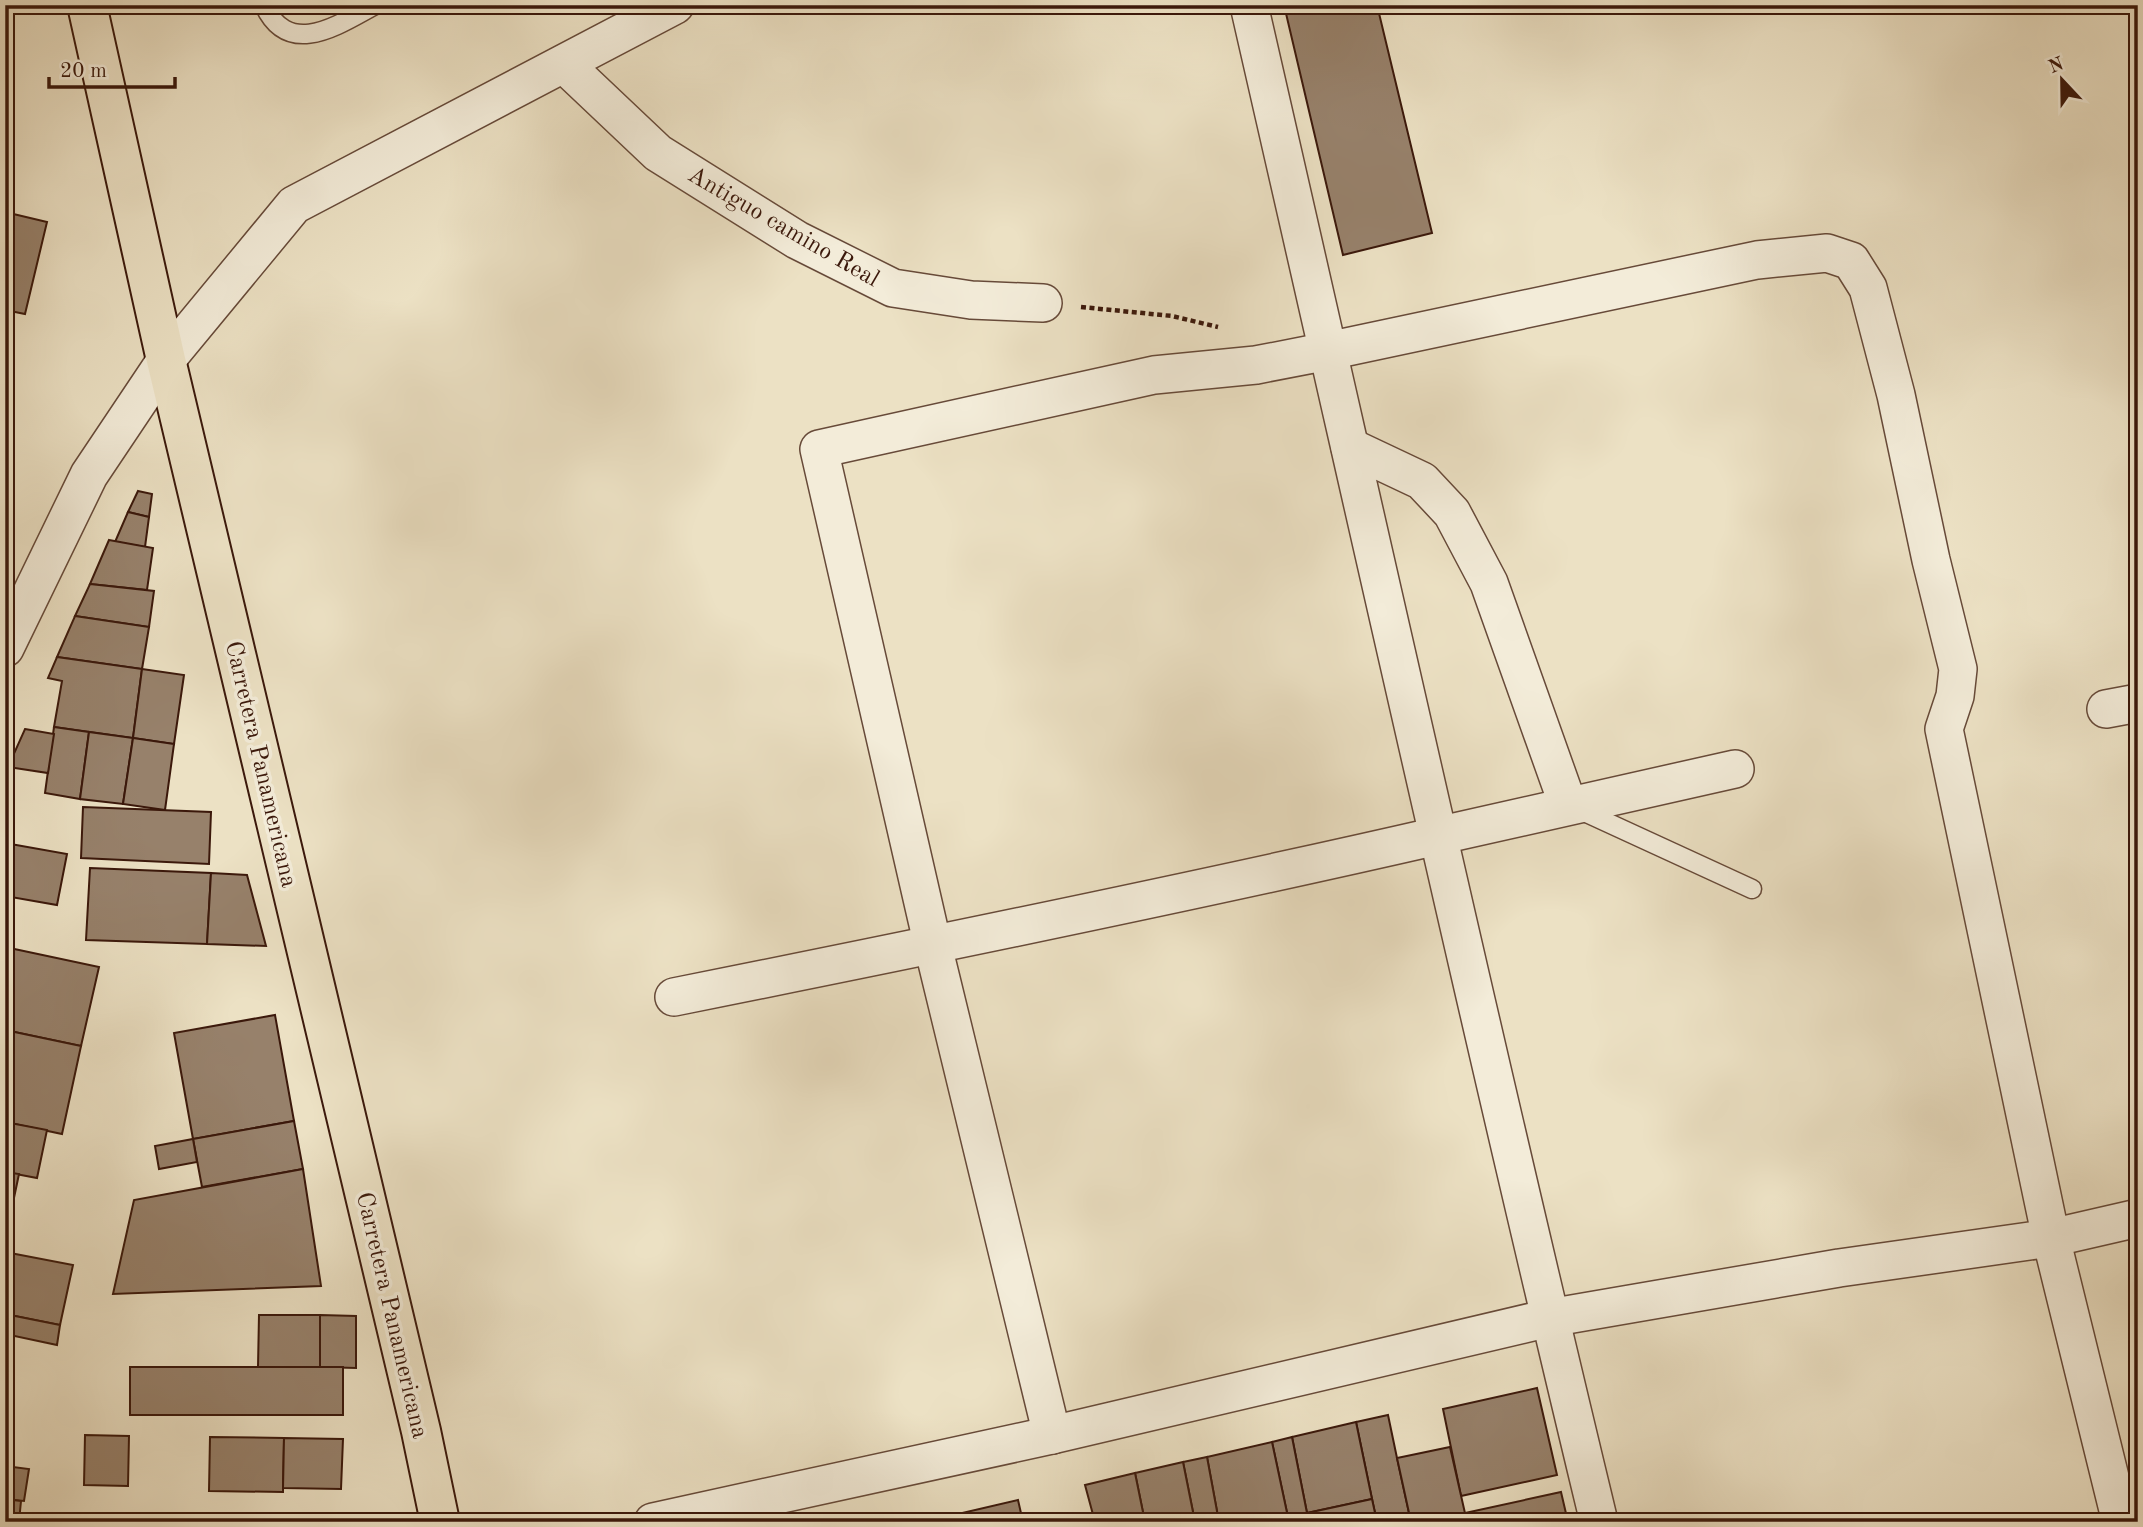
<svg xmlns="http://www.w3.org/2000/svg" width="2143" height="1527" font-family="'Old Standard TT',serif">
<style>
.building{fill:#97816b;stroke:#3b180b;stroke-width:2}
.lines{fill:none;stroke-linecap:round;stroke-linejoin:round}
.lane-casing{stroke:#674a39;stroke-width:21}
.street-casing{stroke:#674a39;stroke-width:40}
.primary-casing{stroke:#3b180b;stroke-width:42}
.path{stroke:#3b180b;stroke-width:4.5;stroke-dasharray:5 3.5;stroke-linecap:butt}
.lane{stroke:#f3ecd9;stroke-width:18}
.street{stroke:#f3ecd9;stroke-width:37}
.primary{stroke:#ece1c4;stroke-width:38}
.labels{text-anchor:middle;stroke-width:7;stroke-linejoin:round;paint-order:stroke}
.street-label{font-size:24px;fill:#3b180b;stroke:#f3ecd9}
</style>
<rect width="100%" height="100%" fill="#ece1c4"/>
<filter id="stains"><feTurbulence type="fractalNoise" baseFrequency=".00286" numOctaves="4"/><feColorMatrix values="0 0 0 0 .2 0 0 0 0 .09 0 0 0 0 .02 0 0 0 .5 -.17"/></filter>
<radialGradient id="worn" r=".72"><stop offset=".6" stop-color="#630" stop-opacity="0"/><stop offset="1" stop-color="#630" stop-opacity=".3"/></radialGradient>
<!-- building -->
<g class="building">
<path d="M1284 5H1377L1432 233 1343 255Z"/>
<path d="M5 212 47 222 25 314 5 310Z"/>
<path d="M138 491 152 494 149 517 128 512Z"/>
<path d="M128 512 149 517 145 547 115 542Z"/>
<path d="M109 540 153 548 147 590 90 584Z"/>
<path d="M90 584 154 591 149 627 75 616Z"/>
<path d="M75 616 149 627 142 669 57 657Z"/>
<path d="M57 657 142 669 133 738 54 727 62 681 48 678Z"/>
<path d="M142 669 184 675 174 744 133 738Z"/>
<path d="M54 727 89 732 80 799 45 793Z"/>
<path d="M25 729 54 734 48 773 8 767Z"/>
<path d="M89 732 133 738 123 804 80 799Z"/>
<path d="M133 738 174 744 165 810 123 804Z"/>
<path d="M83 807 211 812 209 864 81 858Z"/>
<path d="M5 843 67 854 57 905 5 896Z"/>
<path d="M90 868 211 873 207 944 86 940Z"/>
<path d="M211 873 247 875 266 946 207 944Z"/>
<path d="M5 947 99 967 81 1046 5 1030Z"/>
<path d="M275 1015 294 1121 193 1139 174 1033Z"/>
<path d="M5 1030 81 1046 62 1134 5 1122Z"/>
<path d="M294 1121 303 1169 202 1187 193 1139Z"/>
<path d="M5 1122 47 1130 37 1178 5 1172Z"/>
<path d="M193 1139 197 1162 159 1169 155 1146Z"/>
<path d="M303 1169 321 1286 113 1294 134 1200Z"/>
<path d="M5 1172 19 1174 11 1212 5 1211Z"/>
<path d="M5 1252 73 1265 60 1325 5 1314Z"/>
<path d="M5 1314 60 1325 57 1345 5 1334Z"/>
<path d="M259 1315H320V1367H258Z"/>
<path d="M320 1315 356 1316V1368L320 1367Z"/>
<rect x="130" y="1367" width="213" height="48"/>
<path d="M1537 1388 1557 1475 1461 1496 1443 1409Z"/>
<path d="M1388 1415 1397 1458 1411 1522H1377L1372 1499 1356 1422Z"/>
<path d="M1356 1422 1372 1499 1307 1513 1292 1437Z"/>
<path d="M85 1435 129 1436 128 1486 84 1485Z"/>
<path d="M210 1437 284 1438 283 1492 209 1491Z"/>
<path d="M1292 1437 1307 1513 1309 1522H1289L1272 1442Z"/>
<path d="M284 1438 343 1439 341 1489 283 1488Z"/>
<path d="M1272 1442 1289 1522H1219L1207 1457Z"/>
<path d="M1450 1447 1467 1522H1411L1397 1458Z"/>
<path d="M1207 1457 1219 1522H1195L1183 1462Z"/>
<path d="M1183 1462 1195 1522H1145L1135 1473Z"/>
<path d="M5 1466 29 1469 24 1501 5 1499Z"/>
<path d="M1135 1473 1145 1522H1095L1085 1485Z"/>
<path d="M1561 1492 1568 1522H1467L1465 1513Z"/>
<path d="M5 1499 21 1501 19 1521 5 1519Z"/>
<path d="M1372 1499 1377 1522H1309L1307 1513Z"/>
<path d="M1018 1500 1023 1522H946L945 1517Z"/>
</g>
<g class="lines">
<defs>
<g id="lane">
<path d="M264 5C289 59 338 25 375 5"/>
<path d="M1578 809 1752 889"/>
</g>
<g id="street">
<path d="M1249 5C1365 511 1477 1017 1599 1522"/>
<path d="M564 64 658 153 797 240 893 288 971 300 1043 303"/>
<path d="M1350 447 1422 481 1452 513 1489 583 1568 805"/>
<path d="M5 648 89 475 166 360 294 205 675 5"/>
<path d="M2106 709 2138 703"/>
<path d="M674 997C929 946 1184 894 1437 836 1536 814 1635 791 1735 769"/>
<path d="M1052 1435 933 946 819 449 1154 375 1256 365 1328 351 1757 260 1827 253 1851 261 1868 288 1896 395 1931 560 1958 669 1955 696 1944 729 2051 1238 2121 1522"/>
<path d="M653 1522 1052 1435 1549 1318 1839 1268 2051 1238 2138 1218"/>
</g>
<path id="primary" d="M87 5 166 360 421 1431 440 1522"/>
</defs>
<!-- lane casing -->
<use href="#lane" class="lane-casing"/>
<!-- street casing -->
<use href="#street" class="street-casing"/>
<!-- primary casing -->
<use href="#primary" class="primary-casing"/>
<!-- path -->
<path class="path" d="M1081 307 1172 316 1218 327"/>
<!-- lane -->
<use href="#lane" class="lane"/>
<!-- street -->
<use href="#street" class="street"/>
<!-- primary -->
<use href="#primary" class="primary"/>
</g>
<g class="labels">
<!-- street labels -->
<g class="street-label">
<text transform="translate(784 226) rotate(30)" y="8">Antiguo camino Real</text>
<text transform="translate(262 764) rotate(77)" y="8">Carretera Panamericana</text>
<text transform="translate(393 1315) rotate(77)" y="8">Carretera Panamericana</text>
</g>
</g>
<!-- margin -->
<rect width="2143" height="1527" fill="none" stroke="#ece1c4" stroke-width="28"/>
<rect x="7" y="7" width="2129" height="1513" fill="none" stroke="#3b180b" stroke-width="3.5"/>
<rect x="14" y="14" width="2115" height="1499" fill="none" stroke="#3b180b" stroke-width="2"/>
<!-- north arrow -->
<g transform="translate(2062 80) rotate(338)" stroke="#f3ecd9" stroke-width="5" paint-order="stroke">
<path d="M0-5L12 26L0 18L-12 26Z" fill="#3b180b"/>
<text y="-10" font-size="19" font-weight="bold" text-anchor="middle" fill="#3b180b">N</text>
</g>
<!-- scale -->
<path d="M49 77v10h126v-10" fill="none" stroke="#3b180b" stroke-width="3.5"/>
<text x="60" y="77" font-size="21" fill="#3b180b" stroke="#f3ecd9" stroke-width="5" paint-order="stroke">20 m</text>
<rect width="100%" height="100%" filter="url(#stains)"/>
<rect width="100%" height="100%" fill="url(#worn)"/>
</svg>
